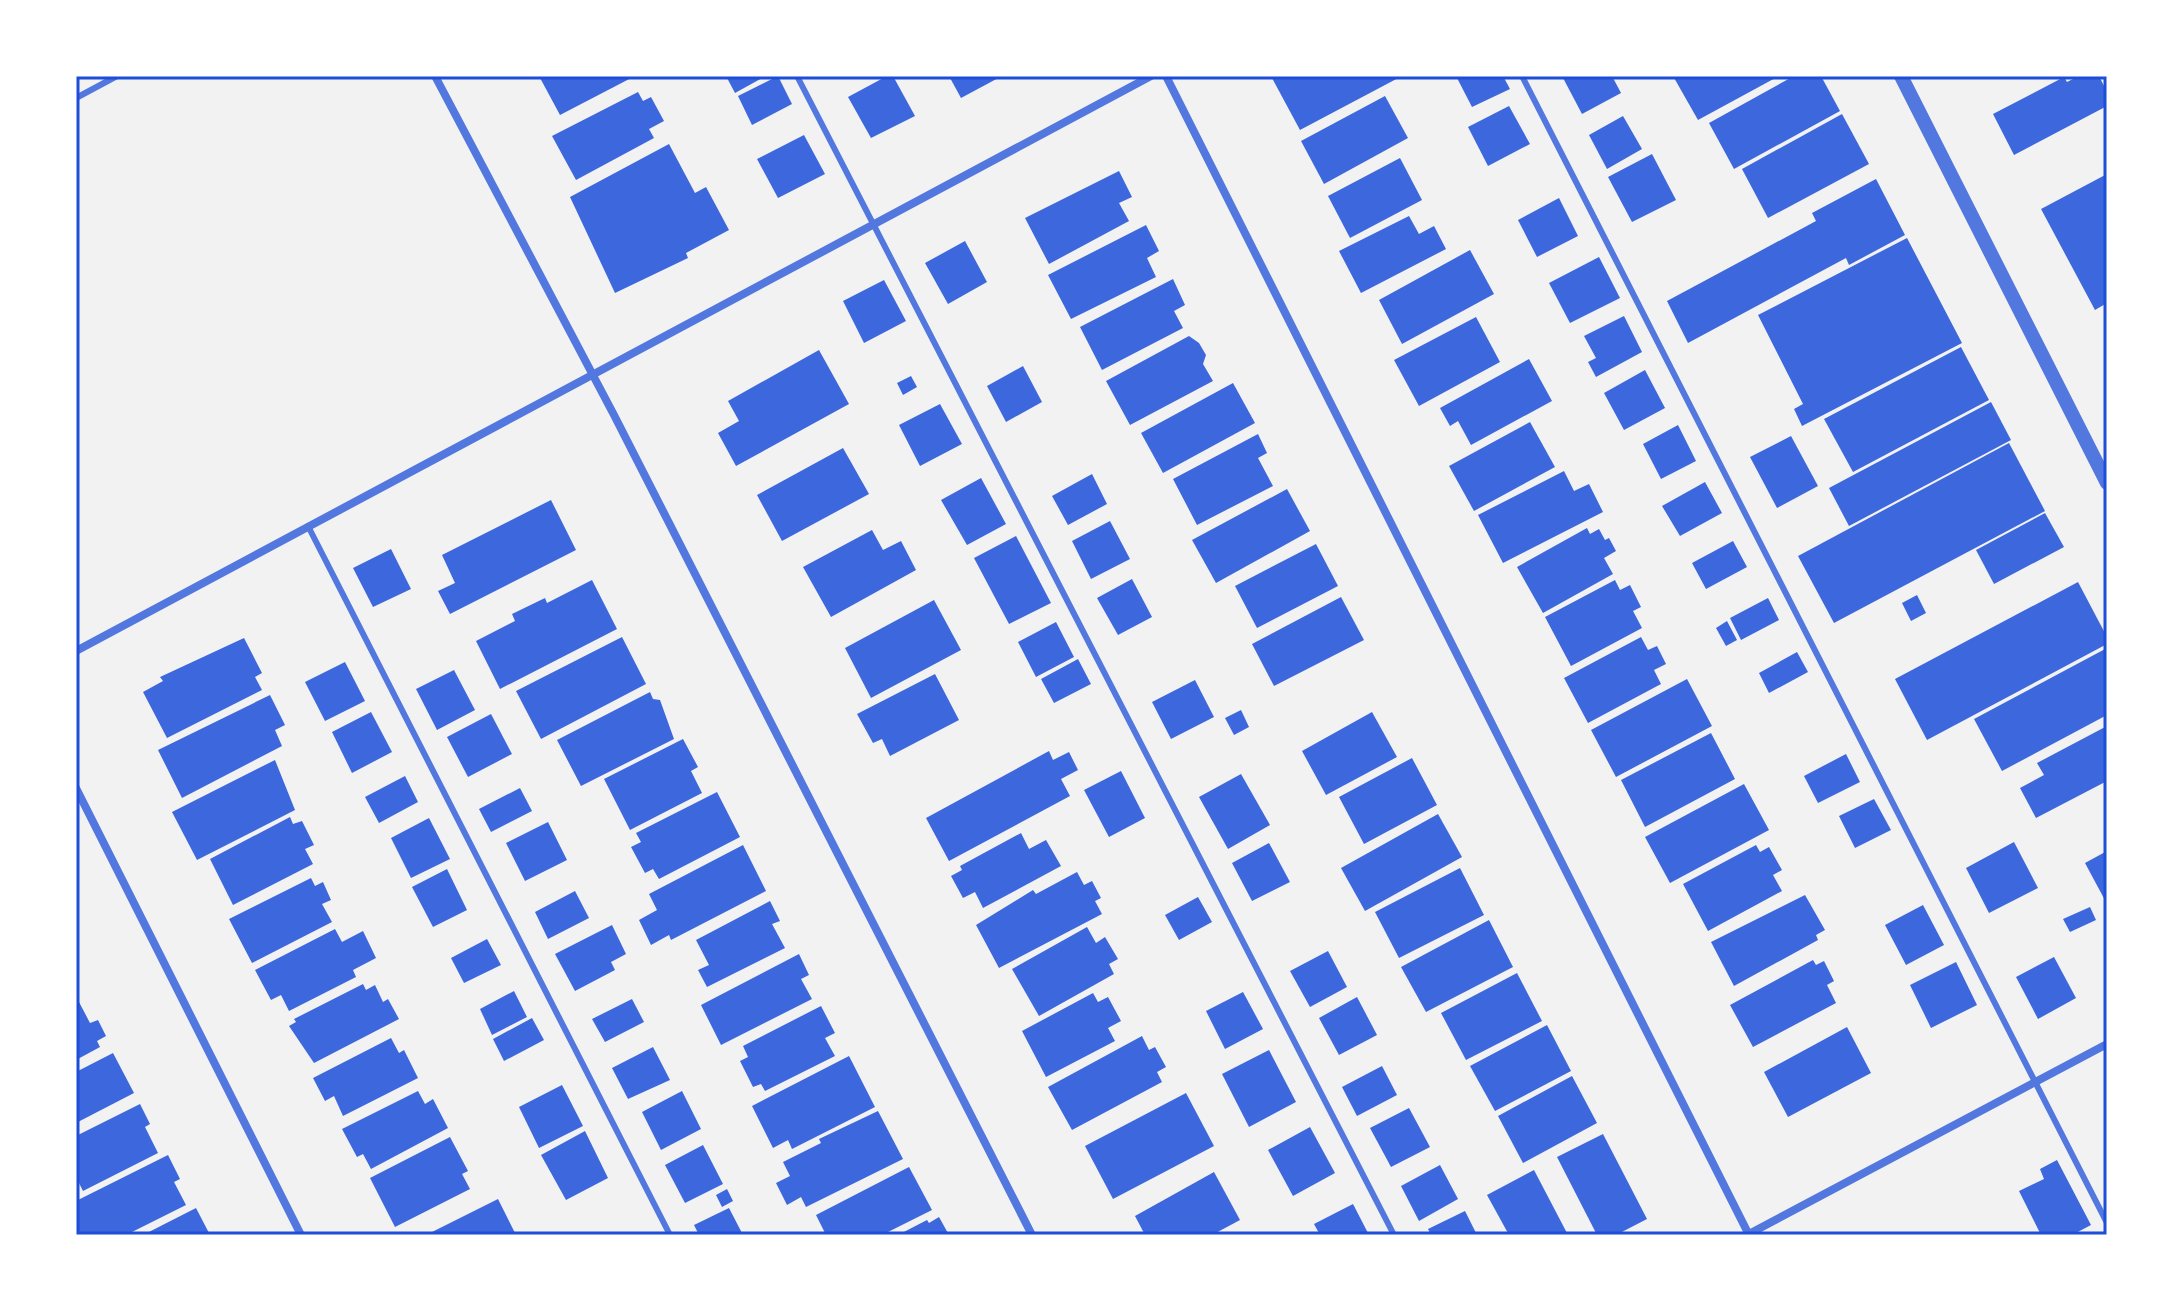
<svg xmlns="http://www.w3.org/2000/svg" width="2183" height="1311" font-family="Manrope,sans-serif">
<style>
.building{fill:#3d67dc}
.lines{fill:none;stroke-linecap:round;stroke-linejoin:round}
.service{stroke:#5277de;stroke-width:6}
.minor{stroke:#5277de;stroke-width:8}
.tertiary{stroke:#5277de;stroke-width:14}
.neatline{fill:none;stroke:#1d4ed8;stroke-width:3}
</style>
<rect width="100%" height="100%" fill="#f2f2f2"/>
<!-- building -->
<g class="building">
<path d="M539 76H635L560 115Z"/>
<path d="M726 76H766L735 93Z"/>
<path d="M778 76 792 104 752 125 738 96Z"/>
<path d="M887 76H893L915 116 871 138 848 97Z"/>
<path d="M949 76H1002L961 98Z"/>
<path d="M1276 76H1402L1300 130 1272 78Z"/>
<path d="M1456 76H1503L1510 89 1472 107Z"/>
<path d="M1562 76H1612L1621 93 1582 114Z"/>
<path d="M1673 76H1779L1698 120Z"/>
<path d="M1794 76H1821L1840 111 1734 169 1709 123Z"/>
<path d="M2079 76H2099L2107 92V106L2014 155 1993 114 2064 77 2067 82Z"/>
<path d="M638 92 643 101 651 97 664 121 649 129 654 138 576 180 552 136Z"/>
<path d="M1385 96 1408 138 1324 184 1301 141Z"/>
<path d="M1509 106 1530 144 1488 166 1468 127Z"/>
<path d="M1842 114 1869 164 1768 218 1742 169Z"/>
<path d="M1623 116 1642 149 1607 169 1589 135Z"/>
<path d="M804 135 825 174 778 198 757 159Z"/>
<path d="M669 144 695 193 706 187 729 230 686 253 688 258 615 293 570 197Z"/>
<path d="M1652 154 1676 200 1632 222 1608 177Z"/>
<path d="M1400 158 1422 200 1350 238 1328 196Z"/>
<path d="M1119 171 1132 197 1119 203 1129 221 1049 264 1025 218Z"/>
<path d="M2107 174V303L2095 310 2041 209Z"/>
<path d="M1876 179 1905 235 1849 265 1846 258 1688 343 1667 301 1816 221 1812 213Z"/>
<path d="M1559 198 1578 236 1537 257 1518 220Z"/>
<path d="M1409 216 1419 234 1434 226 1446 249 1361 293 1339 251Z"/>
<path d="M1146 225 1159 251 1147 258 1156 277 1071 319 1048 275Z"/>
<path d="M1907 238 1962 343 1802 426 1794 409 1803 404 1758 315Z"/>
<path d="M965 241 987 282 948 304 925 263Z"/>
<path d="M1470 250 1494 294 1402 344 1379 300Z"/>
<path d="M1599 257 1620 298 1570 323 1549 283Z"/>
<path d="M1173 279 1185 305 1174 311 1183 328 1102 370 1080 327Z"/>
<path d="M884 280 906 321 864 343 843 301Z"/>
<path d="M1624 316 1642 352 1596 377 1588 362 1596 358 1584 336Z"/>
<path d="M1476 317 1500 362 1419 406 1394 360Z"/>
<path d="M1189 336 1199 343 1206 355 1203 364 1213 381 1130 425 1106 381Z"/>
<path d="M1961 347 1989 400 1853 472 1824 419Z"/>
<path d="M819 350 849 404 736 466 718 433 739 421 728 401Z"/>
<path d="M1529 359 1552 401 1471 445 1458 421 1450 426 1440 408Z"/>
<path d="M1023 366 1042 402 1006 422 987 386Z"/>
<path d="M1645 370 1665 408 1624 430 1604 393Z"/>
<path d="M911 376 917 387 903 395 897 383Z"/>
<path d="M1233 383 1255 423 1163 473 1141 433Z"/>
<path d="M1991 402 2011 440 1849 526 1829 488Z"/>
<path d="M940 404 962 444 920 466 899 425Z"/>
<path d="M1530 422 1555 467 1474 511 1449 466Z"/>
<path d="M1678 425 1696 461 1661 479 1643 444Z"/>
<path d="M1258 434 1267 453 1258 458 1273 486 1197 525 1173 479Z"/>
<path d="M1791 436 1818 486 1777 508 1750 457Z"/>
<path d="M2009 443 2045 511 1834 623 1798 556Z"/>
<path d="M843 448 869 494 782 541 757 495Z"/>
<path d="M1564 471 1574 491 1589 484 1603 512 1503 563 1478 515Z"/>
<path d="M1092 474 1107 504 1068 525 1052 496Z"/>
<path d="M981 478 1006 524 967 545 941 500Z"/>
<path d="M1705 482 1722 513 1680 536 1662 506Z"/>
<path d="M1287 489 1310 531 1216 583 1192 540Z"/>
<path d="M551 500 576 550 450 614 438 591 455 583 442 555Z"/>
<path d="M2045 513 2064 547 1994 584 1976 550Z"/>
<path d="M1110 521 1130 559 1091 579 1072 541Z"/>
<path d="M1587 528 1590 534 1599 529 1605 540 1609 538 1616 551 1604 558 1613 574 1543 613 1517 567Z"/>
<path d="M872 530 883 550 901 541 916 570 831 617 803 567Z"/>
<path d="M1016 536 1051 603 1009 624 974 558Z"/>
<path d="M1733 541 1747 567 1706 589 1692 563Z"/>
<path d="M1316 544 1338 586 1257 628 1235 586Z"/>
<path d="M391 549 411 589 373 607 353 568Z"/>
<path d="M1132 579 1152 617 1118 635 1097 598Z"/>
<path d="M592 580 617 629 500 689 476 641 515 621 512 614 545 598 547 603Z"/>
<path d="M1615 580 1620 590 1630 585 1641 607 1633 611 1642 628 1571 666 1545 617Z"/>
<path d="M2078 582 2107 637V644L1927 740 1895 679Z"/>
<path d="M1917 595 1926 613 1911 621 1902 603Z"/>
<path d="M1341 597 1364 640 1274 686 1252 644Z"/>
<path d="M1768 598 1779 620 1741 640 1730 618Z"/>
<path d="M934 600 961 650 871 698 845 648Z"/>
<path d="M1727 621 1737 640 1726 646 1716 628Z"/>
<path d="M1056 622 1074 657 1036 677 1018 642Z"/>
<path d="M622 637 646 684 541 739 516 691Z"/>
<path d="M1641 637 1648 650 1657 646 1666 664 1654 670 1661 684 1588 723 1564 678Z"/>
<path d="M244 638 262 673 255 677 262 690 167 738 143 692 163 681 160 677Z"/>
<path d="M2107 648V715L2002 771 1974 719Z"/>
<path d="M1797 652 1808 672 1769 693 1759 673Z"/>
<path d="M1078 659 1091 684 1054 703 1041 679Z"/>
<path d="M345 662 365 701 325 721 305 682Z"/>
<path d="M454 670 475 710 437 730 416 689Z"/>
<path d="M935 674 959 720 890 756 882 739 873 743 857 714Z"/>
<path d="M1687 679 1712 726 1616 777 1591 730Z"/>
<path d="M1195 680 1214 717 1171 739 1152 702Z"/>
<path d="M650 692 653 699 660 700 674 739 581 786 557 740Z"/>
<path d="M270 695 285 725 275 730 282 746 182 798 158 750Z"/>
<path d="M1241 710 1249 727 1234 735 1225 718Z"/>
<path d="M371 712 392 752 352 773 332 732Z"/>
<path d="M1372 712 1397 757 1326 795 1302 751Z"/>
<path d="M491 714 512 754 468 777 447 737Z"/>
<path d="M2107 726V781L2036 818 2020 788 2044 775 2037 763Z"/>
<path d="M1711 733 1735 779 1645 827 1621 780Z"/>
<path d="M683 739 698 767 691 771 702 793 630 830 604 779Z"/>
<path d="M1049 751 1053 760 1069 752 1078 770 1061 779 1070 796 949 861 926 818Z"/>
<path d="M1846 754 1860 782 1818 803 1804 776Z"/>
<path d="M1412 758 1437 805 1364 844 1339 797Z"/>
<path d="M275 760 295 810 197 860 172 812Z"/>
<path d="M1121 771 1145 818 1109 837 1084 790Z"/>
<path d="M1241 774 1270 825 1228 849 1199 797Z"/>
<path d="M405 776 418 802 379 823 365 797Z"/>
<path d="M1744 784 1769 830 1670 883 1645 837Z"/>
<path d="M520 788 532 811 491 832 479 809Z"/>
<path d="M717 792 740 837 659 879 653 869 645 873 631 847 641 842 636 833Z"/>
<path d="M1874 799 1891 830 1855 848 1839 816Z"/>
<path d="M1438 814 1462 857 1365 911 1341 868Z"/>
<path d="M290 817 293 824 302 821 314 845 305 849 313 864 233 905 210 859Z"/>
<path d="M429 818 450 859 411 878 391 838Z"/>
<path d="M548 822 567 860 525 881 506 843Z"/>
<path d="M1021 833 1029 849 1046 840 1061 866 983 908 975 892 963 898 951 876 962 870 960 866Z"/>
<path d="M2014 842 2038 888 1989 913 1966 868Z"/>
<path d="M1269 843 1290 882 1252 901 1232 863Z"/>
<path d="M743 845 766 891 671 940 669 935 651 945 639 920 657 910 649 894Z"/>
<path d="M1756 845 1760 852 1769 847 1782 870 1773 875 1782 891 1708 931 1683 884Z"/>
<path d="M2107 851V904L2085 863Z"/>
<path d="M1460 868 1484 915 1399 958 1375 912Z"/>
<path d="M447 869 467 910 433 927 412 887Z"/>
<path d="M1077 872 1084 885 1092 881 1101 898 1095 901 1102 914 999 968 976 925 1033 890 1036 894Z"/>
<path d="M311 878 315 886 323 882 331 900 322 904 332 922 252 963 229 919Z"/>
<path d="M575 891 589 918 548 939 535 912Z"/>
<path d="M1805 895 1825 930 1816 935 1818 940 1734 986 1711 942Z"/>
<path d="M1198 897 1212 922 1179 940 1165 915Z"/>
<path d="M770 901 780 921 772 924 785 948 707 987 698 970 709 965 696 940Z"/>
<path d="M1923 905 1944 945 1906 965 1885 925Z"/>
<path d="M2090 907 2096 920 2070 932 2063 919Z"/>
<path d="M1489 920 1513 967 1426 1012 1401 967Z"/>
<path d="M612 925 626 954 611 962 615 970 575 991 555 954Z"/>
<path d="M1087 927 1096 943 1105 937 1118 959 1109 964 1114 974 1039 1016 1012 969Z"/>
<path d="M335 929 342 942 363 931 376 958 353 970 356 977 289 1011 281 995 271 1000 255 970Z"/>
<path d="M487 939 501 965 464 983 451 958Z"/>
<path d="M1328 951 1347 987 1310 1007 1290 971Z"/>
<path d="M799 954 809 975 801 979 812 999 721 1045 701 1005Z"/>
<path d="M2054 957 2076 998 2038 1019 2016 977Z"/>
<path d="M1813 960 1816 965 1824 961 1834 981 1827 985 1836 1003 1753 1047 1730 1005Z"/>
<path d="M1956 962 1977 1005 1931 1028 1910 985Z"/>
<path d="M1517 973 1542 1021 1466 1060 1441 1013Z"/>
<path d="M363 984 366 990 375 985 383 1002 388 999 399 1019 314 1063 289 1026 296 1022 294 1019Z"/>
<path d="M514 991 527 1017 492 1035 480 1009Z"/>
<path d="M1243 992 1263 1029 1225 1049 1206 1011Z"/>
<path d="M1093 993 1098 1002 1108 997 1121 1021 1108 1028 1115 1041 1046 1077 1022 1031Z"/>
<path d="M1357 997 1377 1035 1339 1055 1319 1018Z"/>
<path d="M632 999 644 1022 605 1042 592 1019Z"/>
<path d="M79 1002 90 1023 98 1020 106 1036 97 1041 100 1047 76 1060V1004Z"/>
<path d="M821 1006 835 1033 825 1038 835 1056 765 1091 761 1084 753 1087 740 1061 748 1057 743 1046Z"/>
<path d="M532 1018 544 1040 504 1061 493 1039Z"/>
<path d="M1547 1025 1571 1071 1495 1111 1470 1066Z"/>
<path d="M1847 1027 1871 1073 1788 1117 1764 1072Z"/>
<path d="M1142 1036 1149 1050 1155 1047 1166 1067 1157 1072 1162 1082 1072 1130 1048 1087Z"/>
<path d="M391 1038 399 1053 404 1050 418 1078 343 1116 334 1096 325 1101 313 1078Z"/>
<path d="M653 1047 670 1080 628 1099 612 1068Z"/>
<path d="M1269 1050 1296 1102 1249 1127 1222 1074Z"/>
<path d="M113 1053 134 1093 76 1123V1072Z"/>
<path d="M849 1056 875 1107 792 1149 788 1140 773 1148 752 1106Z"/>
<path d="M1382 1066 1397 1095 1357 1116 1342 1087Z"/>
<path d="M1572 1076 1597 1123 1523 1163 1498 1116Z"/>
<path d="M562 1085 583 1126 539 1148 519 1107Z"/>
<path d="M418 1091 425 1104 433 1099 448 1128 371 1169 363 1154 357 1157 342 1129Z"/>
<path d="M682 1091 701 1129 661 1150 642 1112Z"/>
<path d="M1186 1093 1214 1146 1113 1199 1085 1146Z"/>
<path d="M140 1104 150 1124 145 1127 158 1153 83 1191 76 1177V1136Z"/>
<path d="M1409 1108 1430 1147 1391 1167 1370 1128Z"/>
<path d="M878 1111 903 1159 806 1207 801 1197 787 1205 776 1183 790 1176 783 1162 821 1143 819 1139Z"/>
<path d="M1310 1127 1335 1173 1293 1196 1268 1150Z"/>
<path d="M585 1131 608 1178 566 1200 541 1155Z"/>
<path d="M1603 1134 1647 1219 1616 1235H1597L1557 1157Z"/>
<path d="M450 1137 468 1171 462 1174 470 1189 395 1227 370 1178Z"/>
<path d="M703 1145 723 1184 685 1203 665 1165Z"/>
<path d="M168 1155 180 1179 174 1182 186 1205 126 1235H76V1201Z"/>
<path d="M2057 1160 2091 1225 2072 1235H2041L2019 1191 2044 1179 2040 1169Z"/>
<path d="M1440 1165 1458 1199 1419 1221 1401 1186Z"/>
<path d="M909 1167 932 1210 882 1235H826L816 1215Z"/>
<path d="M1534 1170 1568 1235H1509L1487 1195Z"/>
<path d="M1214 1172 1240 1220 1212 1235H1145L1135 1216Z"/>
<path d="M727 1189 733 1201 722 1207 716 1195Z"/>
<path d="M498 1199 516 1235H426Z"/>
<path d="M1353 1204 1369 1235H1320L1314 1224Z"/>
<path d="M196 1208 209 1233 206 1235H143Z"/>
<path d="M729 1208 743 1235H699L694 1225Z"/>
<path d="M1465 1211 1477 1235H1431L1428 1229Z"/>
<path d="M939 1217 949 1235H898L927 1220 929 1223Z"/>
</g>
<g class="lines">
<!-- service -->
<g class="service">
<path d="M797 76 1394 1235"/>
<path d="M1522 76 2107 1223"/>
<path d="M76 98 117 76"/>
<path d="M308 526 670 1235"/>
</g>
<!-- minor -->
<g class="minor">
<path d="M435 76 614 415 1032 1235"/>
<path d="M1166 76 1749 1235"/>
<path d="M76 651 1151 76"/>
<path d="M76 788 301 1235"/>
<path d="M1747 1235 2107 1044"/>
</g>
<!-- tertiary -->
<path class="tertiary" d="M1901 76 2107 483"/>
</g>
<!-- border -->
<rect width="2183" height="1311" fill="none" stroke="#ffffff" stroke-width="156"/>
<rect x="78" y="78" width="2027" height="1155" class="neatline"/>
</svg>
